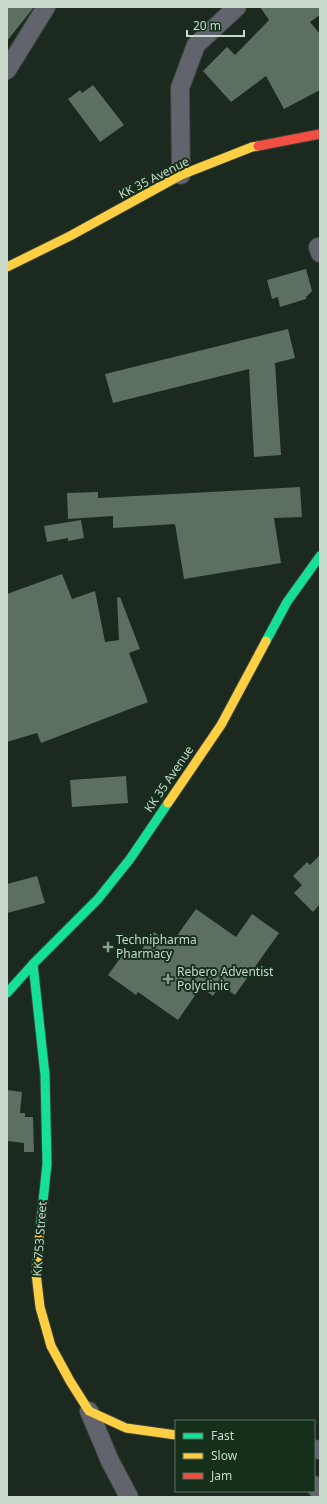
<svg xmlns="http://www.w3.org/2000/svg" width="327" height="1504" font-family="'Noto Sans',sans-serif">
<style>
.building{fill:#5c6f60}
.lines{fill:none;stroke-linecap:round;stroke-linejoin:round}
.street-casing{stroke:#38443b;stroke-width:20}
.fast-casing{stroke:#38443b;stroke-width:11}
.slow-casing{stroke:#38443b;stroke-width:11}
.jam-casing{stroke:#38443b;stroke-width:11}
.street{stroke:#62646d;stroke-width:18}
.fast{stroke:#16e098;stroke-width:9}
.slow{stroke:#ffcf43;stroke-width:9}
.jam{stroke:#f24e42;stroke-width:9}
.poi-dot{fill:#8c9b8f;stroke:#152f1b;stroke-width:1.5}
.labels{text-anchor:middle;stroke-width:4;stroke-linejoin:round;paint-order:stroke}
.street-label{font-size:12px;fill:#c9d9cc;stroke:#152f1b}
.poi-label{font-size:12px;fill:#c9d9cc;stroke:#152f1b;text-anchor:start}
</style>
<rect width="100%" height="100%" fill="#1b291e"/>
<!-- building -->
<g class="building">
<path d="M7 7H34L7 41Z"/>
<path d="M260 7H320V15L310 22 320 34V90L284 109 266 76 231 102 203 71 227 47 235 55 269 20Z"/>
<path d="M93 85 124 125 100 142 68 99 80 90 82 93Z"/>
<path d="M306 269 312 291 306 297V299L280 307 278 297 272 299 267 280Z"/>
<path d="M288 329 295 358 275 363 281 455 254 457 249 369 113 403 105 374Z"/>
<path d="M300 487 302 517 274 518 281 563 184 579 175 524 113 528V516L68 519 67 493 98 492V498Z"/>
<path d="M81 520 84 538 68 541V538L47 542 44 526Z"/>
<path d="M62 574 72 599 95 591 105 642 119 640 117 598 120 597 140 649 129 653 148 702 41 743 37 733 7 742V594Z"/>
<path d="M126 776 128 803 72 807 70 780Z"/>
<path d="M320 855V904L313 912 294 893 302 885 293 876 307 862 310 865Z"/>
<path d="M37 876 45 903 7 913V884Z"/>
<path d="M196 909 236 937 252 914 279 933 235 995 220 985 213 996 201 987 178 1020 138 992 136 995 108 975 126 950 136 958 154 932 171 944Z"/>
<path d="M7 1090 22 1092 20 1113H25V1117H33L34 1152H24V1143L7 1141Z"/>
</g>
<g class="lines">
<defs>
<g id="street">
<path d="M7 70 46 7"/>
<path d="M181 175 180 88 196 45 237 7"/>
<path d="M318 247 320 253"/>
<path d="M89 1411 110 1461 129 1497"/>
<path d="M314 1449 320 1450"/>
<path d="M314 1485 320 1492"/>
</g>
<g id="fast">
<path d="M266 641 287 602 320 556"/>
<path d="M33 964 45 1075 47 1164 40 1230"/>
<path d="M7 993 33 964 98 899 130 859 168 803"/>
</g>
<g id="slow">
<path d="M7 267 70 236 181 175 252 147 258 146"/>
<path d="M168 803 221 725 266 641"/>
<path d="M40 1230 36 1273 40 1307 51 1346 70 1381 89 1411 126 1428 176 1435"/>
</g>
<path id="jam" d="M258 146 320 134"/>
</defs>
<!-- street casing -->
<use href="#street" class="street-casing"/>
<!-- fast casing -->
<use href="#fast" class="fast-casing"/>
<!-- slow casing -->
<use href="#slow" class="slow-casing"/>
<!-- jam casing -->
<use href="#jam" class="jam-casing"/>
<!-- street -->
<use href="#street" class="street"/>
<!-- fast -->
<use href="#fast" class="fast"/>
<!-- slow -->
<use href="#slow" class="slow"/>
<!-- jam -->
<use href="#jam" class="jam"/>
</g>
<!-- markers -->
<g class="poi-dot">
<path d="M106 941h4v4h4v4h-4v4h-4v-4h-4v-4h4z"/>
<path d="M166 973h4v4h4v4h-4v4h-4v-4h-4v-4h4z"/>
</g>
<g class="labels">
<!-- street labels -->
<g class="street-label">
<text transform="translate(154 178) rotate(-27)" y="4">KK 35 Avenue</text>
<text transform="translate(169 779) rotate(-56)" y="4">KK 35 Avenue</text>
<text transform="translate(40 1239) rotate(-86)" y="4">KK 753 Street</text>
</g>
<!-- poi labels -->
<g class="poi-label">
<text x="116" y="944">Technipharma<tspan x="116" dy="14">Pharmacy</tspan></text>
<text x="177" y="976">Rebero Adventist<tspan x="177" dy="14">Polyclinic</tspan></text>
</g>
</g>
<!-- border -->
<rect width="327" height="1504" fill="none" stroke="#c9d9cc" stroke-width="16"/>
<!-- legend -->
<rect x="175" y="1420" width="140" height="72" fill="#152f1b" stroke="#5d7362"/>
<rect x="183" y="1433" width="20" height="6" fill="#16e098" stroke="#5d7362"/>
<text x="211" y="1440" font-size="12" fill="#c9d9cc">Fast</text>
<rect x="183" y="1453" width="20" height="6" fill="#ffcf43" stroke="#5d7362"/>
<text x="211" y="1460" font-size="12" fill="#c9d9cc">Slow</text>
<rect x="183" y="1473" width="20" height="6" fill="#f24e42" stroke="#5d7362"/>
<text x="211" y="1480" font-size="12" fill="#c9d9cc">Jam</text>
<!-- scale -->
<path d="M187 30v6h57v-6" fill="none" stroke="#c9d9cc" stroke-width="2"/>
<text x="193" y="30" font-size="12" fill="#c9d9cc" stroke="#152f1b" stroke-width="3" paint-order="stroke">20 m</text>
</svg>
